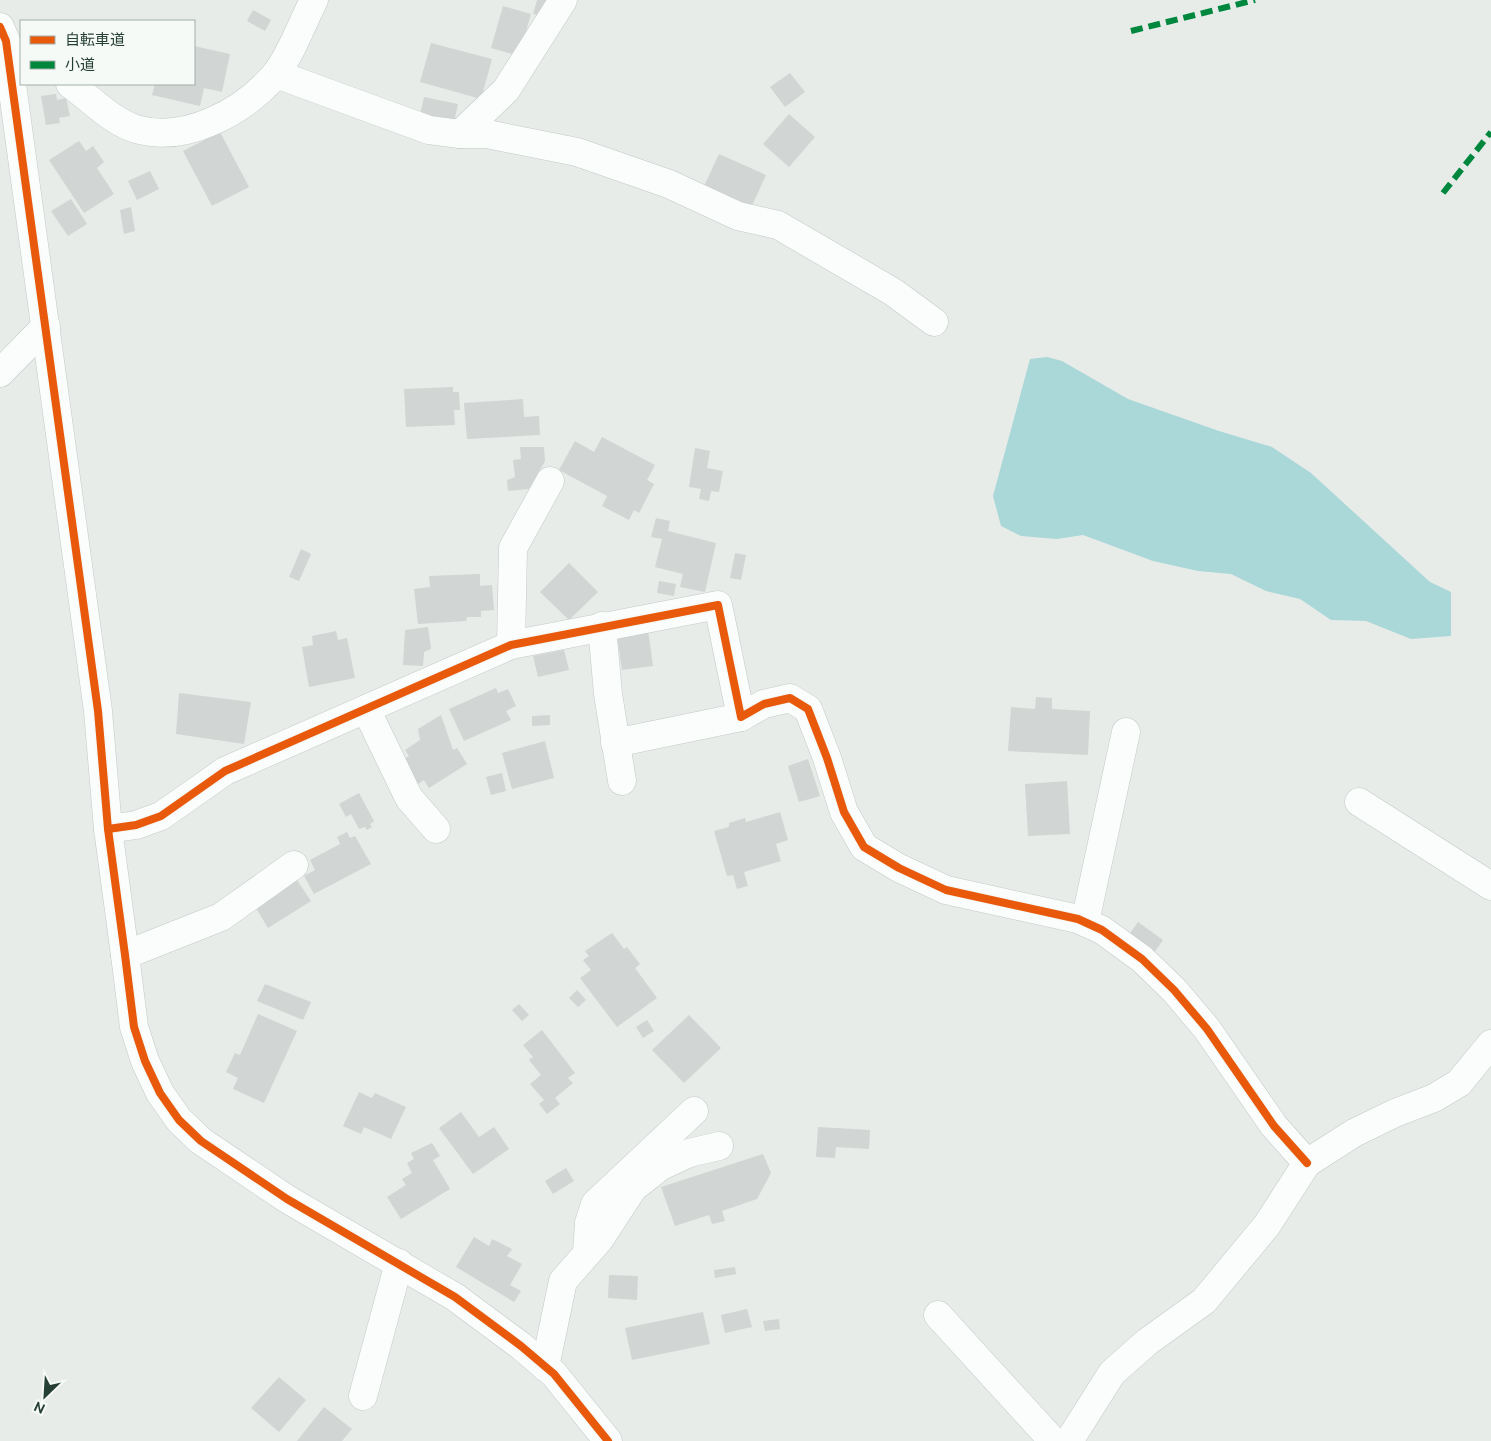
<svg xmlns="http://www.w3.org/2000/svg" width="1491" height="1441" font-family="Ubuntu,'Noto Sans JP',sans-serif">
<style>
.water{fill:#aad7d8}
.building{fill:#d1d5d3}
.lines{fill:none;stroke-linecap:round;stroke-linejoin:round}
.street-casing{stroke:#c4c9c6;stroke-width:29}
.secondary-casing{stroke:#c3c9c6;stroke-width:29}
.street{stroke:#fbfcfc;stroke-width:28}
.secondary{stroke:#fbfcfc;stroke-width:28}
.quiet{stroke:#00873e;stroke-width:6;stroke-dasharray:12 6;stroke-linecap:butt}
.cycleway-casing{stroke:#f6faf7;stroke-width:11}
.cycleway{stroke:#e8590c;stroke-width:8}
</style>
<rect width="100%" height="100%" fill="#e7ece9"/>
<!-- water -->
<path class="water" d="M1047 357 1062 361 1128 399 1219 431 1272 447 1311 473 1430 582 1451 592V636L1411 639 1366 621 1331 620 1300 599 1266 591 1231 574 1198 571 1153 561 1083 535 1057 539 1021 536 1001 526 993 496 1030 359Z"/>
<!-- building -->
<g class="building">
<path d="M537 0H549L544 17 533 14Z"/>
<path d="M503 6 531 14 519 56 491 48Z"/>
<path d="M253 10 271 20 265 31 247 21Z"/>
<path d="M431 43 492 59 481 99 420 82Z"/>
<path d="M194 46 230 54 222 92 204 88 200 106 152 95 155 84H194Z"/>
<path d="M790 73 805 92 785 107 770 87Z"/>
<path d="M56 94 57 100 66 98 70 116 59 118 60 123 46 125 41 96Z"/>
<path d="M424 97 458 104 454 122 420 115Z"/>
<path d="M789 114 815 137 789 167 763 144Z"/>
<path d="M220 132 249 187 212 206 183 151Z"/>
<path d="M79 141 86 151 93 146 104 162 97 168 114 194 84 213 49 160Z"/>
<path d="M719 154 766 175 751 208 704 186Z"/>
<path d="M150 171 159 189 137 200 128 181Z"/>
<path d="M71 199 87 224 68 236 51 211Z"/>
<path d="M131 207 135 231 124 234 120 210Z"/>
<path d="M453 387V392H459L460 410H454L455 425 406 427 404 389Z"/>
<path d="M523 399 524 417 539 416 540 435 467 439 464 403Z"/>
<path d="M602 437 655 465 647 480 654 484 639 513 634 510 629 520 602 506 607 496 559 470 575 441 594 452Z"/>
<path d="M520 447H544L545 461 529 489 508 491 507 480 515 477 513 460 521 459Z"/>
<path d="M695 448 710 451 707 468 723 471 719 492 711 491 709 501 699 499 701 489 689 487Z"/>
<path d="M656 518 670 521 668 531 716 543 705 592 680 587 683 574 655 567 662 539 651 537Z"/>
<path d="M301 549 311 554 299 581 289 577Z"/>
<path d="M735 553 746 555 741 580 730 578Z"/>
<path d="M569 563 598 592 569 620 540 592Z"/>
<path d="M480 574V586L492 585 494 610 481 611V617H467L466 621 418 624 414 589 430 587 429 576Z"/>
<path d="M659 581 676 584 674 596 657 593Z"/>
<path d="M428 627 431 649 424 652 423 666 403 665 405 630Z"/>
<path d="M648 630 653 666 622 670 617 635Z"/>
<path d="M336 631 338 640 347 638 355 678 309 687 302 647 313 645 312 636Z"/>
<path d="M564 650 569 670 538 677 533 656Z"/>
<path d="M496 688 498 693 508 689 516 706 506 711 511 720 464 741 449 709Z"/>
<path d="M179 693 251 702 244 744 176 734Z"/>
<path d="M1036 697 1052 698V709L1090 711 1088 755 1008 751 1011 707 1035 709Z"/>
<path d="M441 715 453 750 457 748 467 764 429 788 424 780 418 784 404 759 409 756 405 750 420 740 418 729Z"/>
<path d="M550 715V725L532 726V716Z"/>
<path d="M545 741 554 778 512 789 502 753Z"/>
<path d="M808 759 820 796 799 802 788 766Z"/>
<path d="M502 773 506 791 491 795 486 777Z"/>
<path d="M1067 781 1070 834 1028 836 1025 784Z"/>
<path d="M359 793 374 821 370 824 372 827 367 830 365 827 359 829 351 814 346 817 339 804Z"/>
<path d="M780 812 788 840 776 844 781 861 744 872 748 886 737 889 733 875 727 876 714 831 729 827V823L745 818 746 822Z"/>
<path d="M347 832 350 838 355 836 371 864 314 894 304 876 315 870 310 860 340 844 337 837Z"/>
<path d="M295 877 311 901 268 928 253 903Z"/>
<path d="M1138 922 1163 940 1151 957 1126 939Z"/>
<path d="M612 933 624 949 627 947 640 964 635 968 657 998 617 1027 580 978 591 970 583 960 589 956 585 951Z"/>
<path d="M265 984 311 1002 303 1020 257 1001Z"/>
<path d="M577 990 586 1000 578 1007 569 998Z"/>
<path d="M519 1004 529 1015 522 1021 512 1010Z"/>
<path d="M258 1014 297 1031 264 1103 233 1089 238 1078 226 1072 235 1053 240 1055Z"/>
<path d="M689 1015 721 1048 684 1083 652 1050Z"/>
<path d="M647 1020 654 1031 643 1038 636 1027Z"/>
<path d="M542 1030 575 1073 568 1078 573 1083 555 1098 560 1104 547 1114 539 1104 544 1100 530 1084 541 1075 529 1060 533 1057 523 1045Z"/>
<path d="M359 1092 372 1098 375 1093 406 1107 391 1139 364 1127 361 1134 343 1126Z"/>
<path d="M461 1112 479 1137 494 1127 509 1149 473 1174 439 1128Z"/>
<path d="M818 1127 870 1130 869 1149 836 1147 835 1158 816 1157Z"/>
<path d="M432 1143 440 1156 433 1160 450 1189 401 1219 387 1197 406 1185 402 1179 412 1173 407 1163 414 1159 411 1153Z"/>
<path d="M763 1154 771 1173 757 1199 722 1211 725 1221 712 1224 709 1215 675 1226 661 1187Z"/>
<path d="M566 1168 574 1181 553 1194 545 1181Z"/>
<path d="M474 1237 489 1246 492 1239 512 1249 507 1256 522 1264 510 1285 521 1291 514 1302 456 1267Z"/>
<path d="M735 1267 736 1274 715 1278 714 1270Z"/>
<path d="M609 1275 638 1276 637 1300 608 1298Z"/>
<path d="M747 1309 752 1327 725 1333 721 1315Z"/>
<path d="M703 1312 710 1344 632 1360 625 1328Z"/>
<path d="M779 1319 780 1329 765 1331 763 1321Z"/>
<path d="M279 1377 306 1400 279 1432 251 1408Z"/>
<path d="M324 1407 352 1429 342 1441H297Z"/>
</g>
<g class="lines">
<defs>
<g id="street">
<path d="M276 74 429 130 460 134H487L577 152 669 184 738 216 778 225 893 292 934 322"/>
<path d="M70 84C91 99 111 121 136 129 186 144 244 111 275 75 290 57 303 21 314 0"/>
<path d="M460 134 506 90 563 0"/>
<path d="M0 373 46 326"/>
<path d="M602 626 608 694 622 781"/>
<path d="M511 645 513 548 550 481"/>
<path d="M366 709 409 798 436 829"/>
<path d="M615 743 741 717"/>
<path d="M1359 802 1491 886"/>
<path d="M108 829 136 825 161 816 225 771 511 645 718 605 741 717 764 704 790 698 808 709 827 758 844 812 864 847 899 868 946 890 1078 919 1102 930 1142 959 1174 990 1207 1029 1274 1126 1307 1163"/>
<path d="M1085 922 1126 732"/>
<path d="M125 955 221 917 294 865"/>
<path d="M587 1252 589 1223 595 1204 694 1111"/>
<path d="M938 1315 1053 1441"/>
<path d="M545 1367 563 1281 599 1240 633 1188 661 1166 689 1153 719 1146"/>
<path d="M363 1396 399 1263"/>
<path d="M1069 1441 1112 1373 1147 1342 1204 1301 1267 1225 1307 1163 1354 1133 1395 1113 1434 1098 1459 1083 1491 1044"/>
</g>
<path id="secondary" d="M0 27 6 41 98 711 108 829 125 955 134 1027 145 1061 160 1093 179 1120 201 1141 287 1199 455 1297 521 1346 554 1374 608 1441"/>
</defs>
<!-- street casing -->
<use href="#street" class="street-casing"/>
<!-- secondary casing -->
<use href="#secondary" class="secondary-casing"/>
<!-- street -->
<use href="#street" class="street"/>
<!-- secondary -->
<use href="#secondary" class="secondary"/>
<!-- quiet -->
<g class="quiet">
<path d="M1131 31 1255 0"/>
<path d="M1443 193 1491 132"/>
</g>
<defs>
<g id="cycleway">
<path d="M0 27 6 41 98 711 108 829 125 955 134 1027 145 1061 160 1093 179 1120 201 1141 287 1199 455 1297 521 1346 554 1374 608 1441"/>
<path d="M108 829 136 825 161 816 225 771 511 645 718 605 741 717 764 704 790 698 808 709 827 758 844 812 864 847 899 868 946 890 1078 919 1102 930 1142 959 1174 990 1207 1029 1274 1126 1307 1163"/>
</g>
</defs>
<!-- cycleway casing -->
<use href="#cycleway" class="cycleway-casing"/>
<!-- cycleway -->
<use href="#cycleway" class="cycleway"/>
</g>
<!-- legend -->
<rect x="20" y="20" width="175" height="65" fill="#f6faf7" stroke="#a2afa9"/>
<rect x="30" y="36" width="25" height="8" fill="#e8590c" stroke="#a2afa9"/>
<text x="65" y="45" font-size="15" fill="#253f35">自転車道</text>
<rect x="30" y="61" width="25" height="8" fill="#00873e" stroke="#a2afa9"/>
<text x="65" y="70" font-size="15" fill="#253f35">小道</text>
<!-- north arrow -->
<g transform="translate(45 1396) rotate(205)" stroke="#f6faf7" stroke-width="4" paint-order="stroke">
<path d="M0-4L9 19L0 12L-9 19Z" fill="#253f35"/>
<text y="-8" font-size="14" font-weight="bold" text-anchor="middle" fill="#253f35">N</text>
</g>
</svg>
